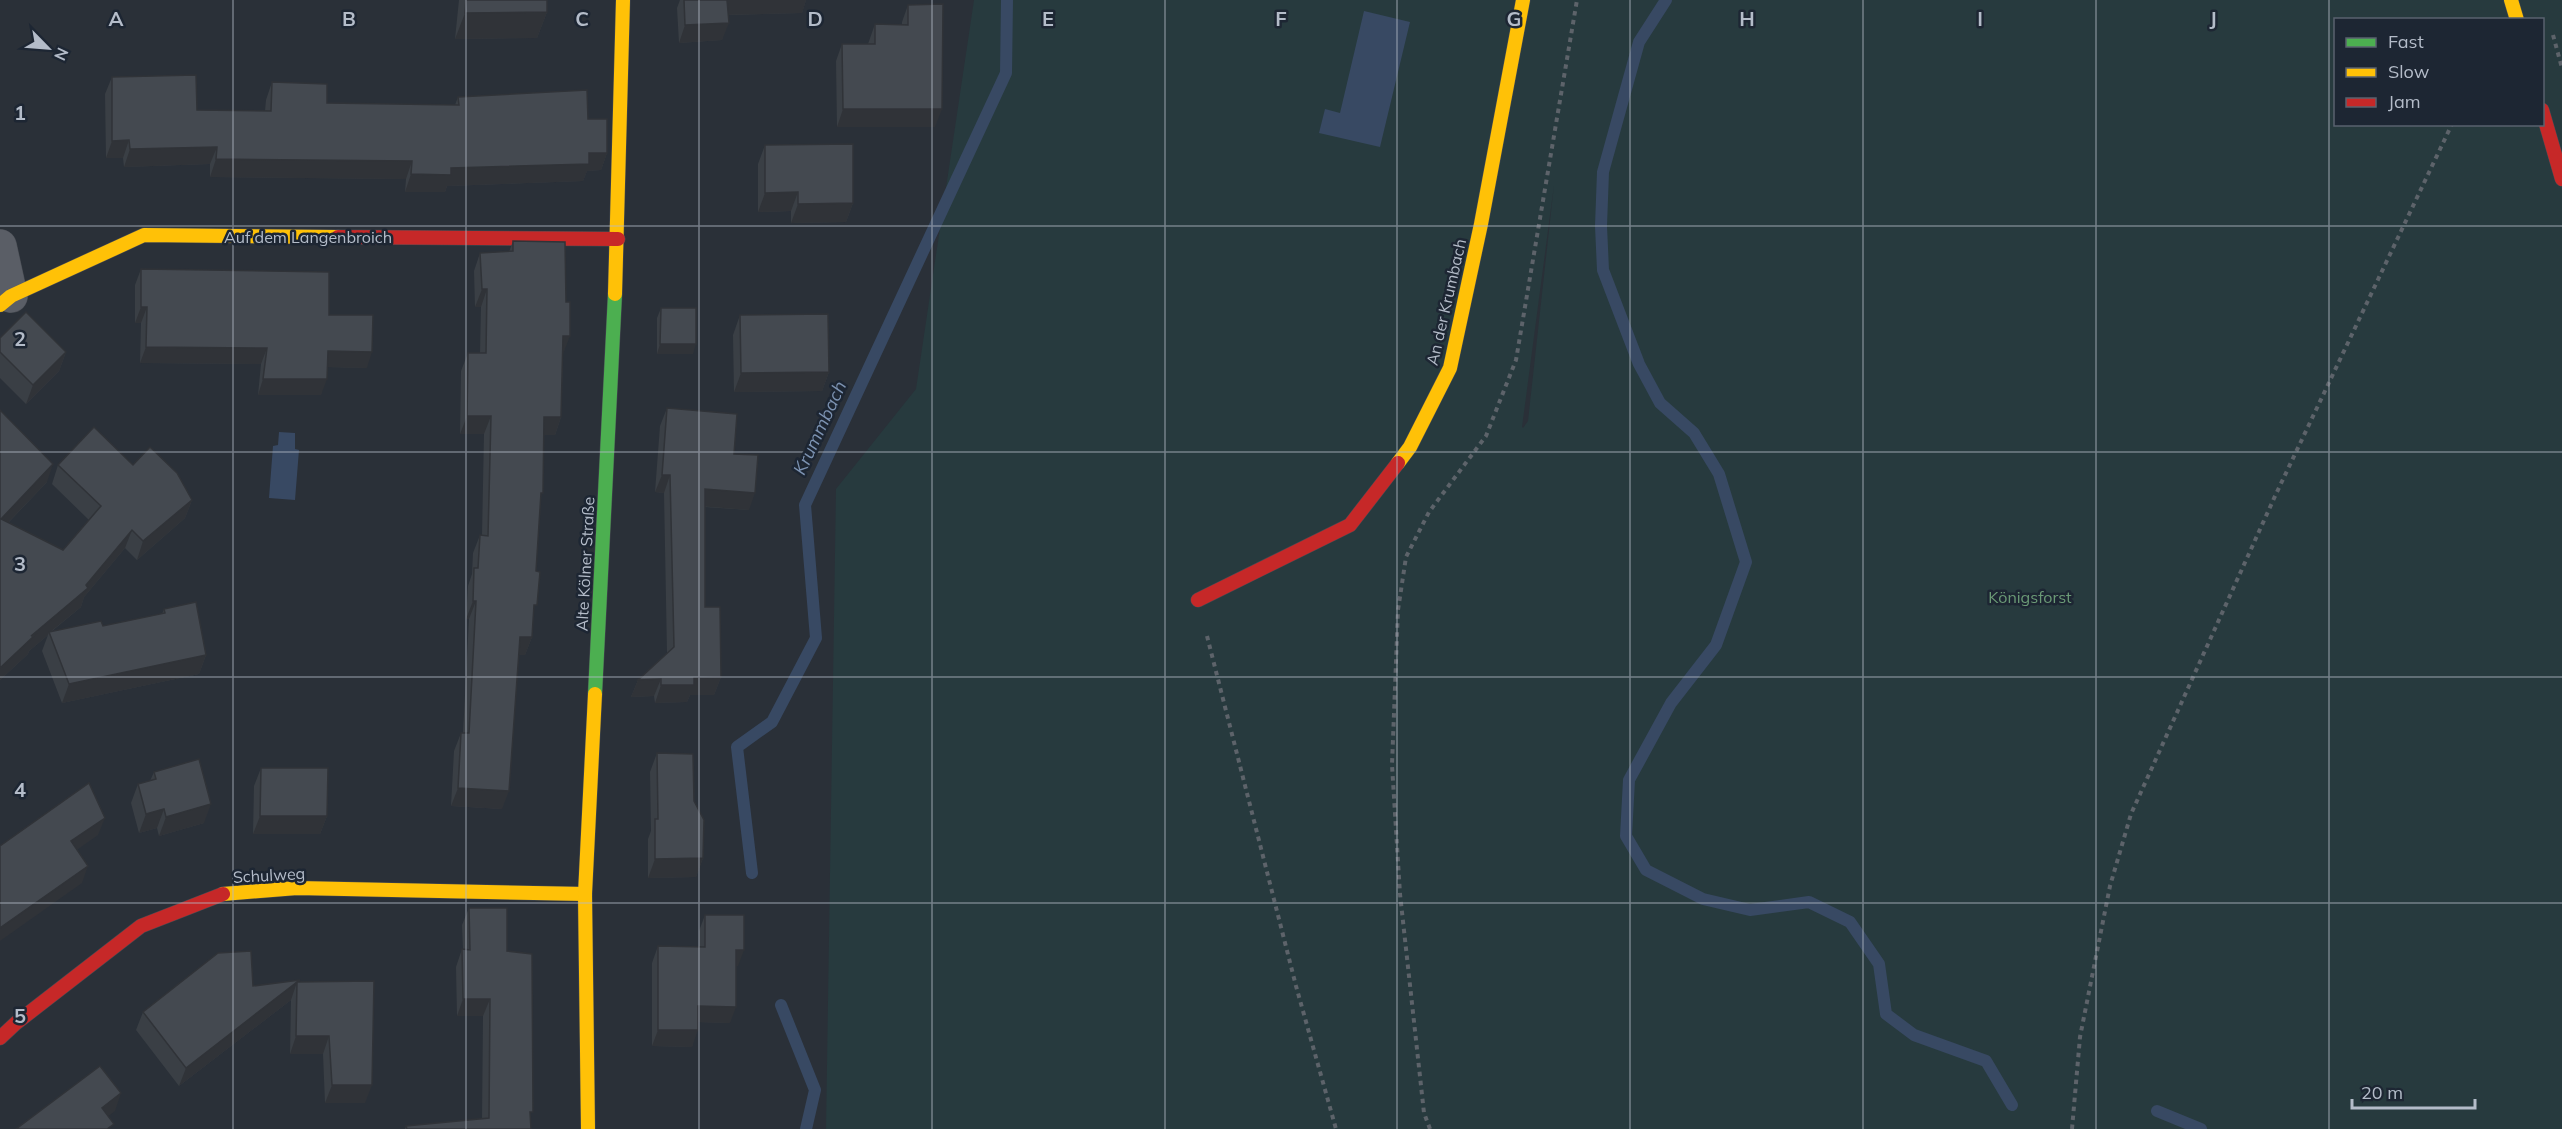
<svg xmlns="http://www.w3.org/2000/svg" width="2562" height="1129" font-family="Mulish,sans-serif">
<style>
.green{fill:#273a3e;fill-rule:evenodd}
.water{fill:#384963}
.lines{fill:none;stroke-linecap:round;stroke-linejoin:round}
.stream{stroke:#384963;stroke-width:12}
.street-casing{stroke:#484c53;stroke-width:34}
.fast-casing{stroke:#484c53;stroke-width:15}
.slow-casing{stroke:#484c53;stroke-width:15}
.jam-casing{stroke:#484c53;stroke-width:15}
.path{stroke:#5d636a;stroke-width:4;stroke-dasharray:4.5 4.5;stroke-linecap:butt}
.street{stroke:#5a5e66;stroke-width:33}
.fast{stroke:#4caf50;stroke-width:14}
.slow{stroke:#ffc107;stroke-width:14}
.jam{stroke:#c62828;stroke-width:14}
.wall{fill:#3a3f45}
.shaded-wall{fill:#303338}
.building{fill:#444950;stroke:#303338;stroke-width:1.5}
.grid{fill:none;stroke:#b4bcc9;stroke-width:1.5;stroke-opacity:0.55}
.labels{text-anchor:middle;stroke-width:5;stroke-linejoin:round;paint-order:stroke}
.street-label{font-size:16px;fill:#b4bcc9;stroke:#1d2633}
.park-label{font-size:16px;fill:#6b9a76;stroke:#1d2633}
.water-label{font-size:18px;font-style:italic;fill:#7c92b1;stroke:#1d2633}
.grid-label{font-size:20px;text-anchor:middle;font-weight:bold;fill:#b4bcc9;stroke:#1d2633;stroke-width:5;stroke-linejoin:round;paint-order:stroke}
</style>
<rect width="100%" height="100%" fill="#2a3038"/>
<!-- green -->
<path class="green" d="M974 0H2562V1129H826L836 489 916 389ZM2336 20H2542V124H2336ZM1554 185 1528 421 1523 428 1522 427Z"/>
<!-- water -->
<g class="water">
<path d="M1364 11 1410 22 1380 147 1319 133 1325 109 1340 113Z"/>
<path d="M279 432 295 433V449L299 450 295 500 269 498 273 446 278 445Z"/>
</g>
<g class="lines">
<!-- stream -->
<g class="stream">
<path d="M1666 0 1639 42 1603 172 1601 226 1603 270 1639 364 1660 403 1694 433 1719 474 1746 562 1716 645 1671 703 1629 780 1626 836 1646 870 1703 899 1750 910 1809 902 1850 922 1879 964 1886 1014 1914 1035 1986 1061 2012 1105"/>
<path d="M752 873 737 747 772 722 816 638 805 505 1006 73 1007 0"/>
<path d="M781 1005 815 1090 806 1129"/>
<path d="M2157 1111 2201 1129"/>
</g>
<defs>
<path id="street" d="M0 246 11 296"/>
<path id="fast" d="M595 694 615 294"/>
<g id="slow">
<path d="M2511 0 2517 20"/>
<path d="M615 294 623 0"/>
<path d="M0 305 11 296 144 235 338 237"/>
<path d="M1398 463 1410 447 1450 368 1481 224 1523 0"/>
<path d="M223 894 297 888 585 894"/>
<path d="M588 1129 585 894 595 694"/>
</g>
<g id="jam">
<path d="M2542 110 2562 179"/>
<path d="M338 237 618 239"/>
<path d="M1198 600 1350 525 1398 463"/>
<path d="M0 1038 16 1023 141 926 223 894"/>
</g>
</defs>
<!-- street casing -->
<use href="#street" class="street-casing"/>
<!-- fast casing -->
<use href="#fast" class="fast-casing"/>
<!-- slow casing -->
<use href="#slow" class="slow-casing"/>
<!-- jam casing -->
<use href="#jam" class="jam-casing"/>
<!-- path -->
<g class="path">
<path d="M2553 35 2562 68"/>
<path d="M1207 636 1296 986 1336 1129"/>
<path d="M1430 1129 1424 1113 1400 894 1392 765 1398 610 1406 557 1429 512 1486 436 1516 360 1577 0"/>
<path d="M2072 1129 2080 1037 2110 886 2131 814 2276 494 2452 124"/>
</g>
<!-- street -->
<use href="#street" class="street"/>
<!-- fast -->
<use href="#fast" class="fast"/>
<!-- slow -->
<use href="#slow" class="slow"/>
<!-- jam -->
<use href="#jam" class="jam"/>
</g>
<!-- wall -->
<g class="wall">
<path d="M459 0H547V12L537 38 455 39Z"/>
<path d="M680 0H806L802 13 728 15 722 40 679 43 677 8Z"/>
<path d="M908 5 935 127H837L836 61 842 44H868L875 24 902 25V22Z"/>
<path d="M112 77 197 110 265 111 266 100 272 82 327 103 455 105 458 97 588 119 607 153 601 170 587 171 583 181 447 186 445 192H405L406 179 210 177V164L124 167 123 158H106L105 94Z"/>
<path d="M765 145 853 203 846 222 791 223V211L758 212V164Z"/>
<path d="M513 241 563 354 561 417 555 435H544L532 637 525 655H519L502 809 451 806 454 751 461 733H463L469 619H466L468 586 472 574 473 553 480 535H482L484 434H460L461 371 468 353H480L481 307H475L474 271 480 253 509 252Z"/>
<path d="M141 269 329 315 367 368 327 367 321 395H258L261 364 140 363 141 323H135V285Z"/>
<path d="M661 308 693 354H657V318Z"/>
<path d="M740 315 829 372 822 391 734 392 733 335Z"/>
<path d="M0 338 66 352 59 371 26 404 0 378Z"/>
<path d="M667 408 734 454 749 510 705 507V607L721 677 714 695H690L687 702 655 703 654 696 631 697 638 680 667 653 664 493 655 492 660 426Z"/>
<path d="M0 410 47 482 8 523 63 550 89 520 52 484 58 465H133L192 500 185 518 137 560 125 548 84 597 81 607 52 631 103 626 162 614 164 609 206 655 199 674 62 703 42 651 48 635 29 651 28 654 0 680Z"/>
<path d="M657 753 694 801 703 858 696 877 648 878V839L651 831 650 772Z"/>
<path d="M261 768 327 816 320 834H253L254 786Z"/>
<path d="M154 772 204 823 159 836 157 828 139 833 131 803 138 784 150 781Z"/>
<path d="M469 908 507 951 530 1120 531 1129H405L406 1126 482 1119 483 1016H457L456 967 462 949H463L462 925Z"/>
<path d="M705 915 738 966H736L730 1023 698 1022 692 1047 652 1046V963L658 946 699 947V931Z"/>
<path d="M299 982 365 1103H325L323 1054H290L291 1000 179 1086 136 1030 143 1012 253 986Z"/>
</g>
<!-- shaded-wall -->
<g class="shaded-wall">
<path d="M726 0H806L802 13 720 15Z"/>
<path d="M547 12 537 38 455 39 465 13Z"/>
<path d="M729 23 722 40 679 43 685 25Z"/>
<path d="M843 109H942L935 127H837Z"/>
<path d="M129 140 123 158H106L112 141Z"/>
<path d="M217 147 210 164 124 167 130 149Z"/>
<path d="M589 153H607L601 170 587 171 583 181 447 186 445 192H405L411 174 451 168Z"/>
<path d="M216 159 412 161 406 179 210 177Z"/>
<path d="M798 192 791 211 758 212 765 193Z"/>
<path d="M853 203 846 222 791 223 798 204Z"/>
<path d="M482 289H487L481 307H475Z"/>
<path d="M141 307H147L141 323H135Z"/>
<path d="M563 336H570L563 354H556Z"/>
<path d="M660 344H696L693 354H657Z"/>
<path d="M146 347 267 348 261 364 140 363Z"/>
<path d="M328 351 372 352 367 368 322 367Z"/>
<path d="M66 352 59 371 26 404 33 385Z"/>
<path d="M829 372 822 391 734 392 741 373Z"/>
<path d="M263 379H327L321 395H258Z"/>
<path d="M467 416H491L484 434H460Z"/>
<path d="M544 417H561L555 435H537Z"/>
<path d="M53 464 47 482 0 531 1 519Z"/>
<path d="M662 475H670L664 493 655 492Z"/>
<path d="M705 489 755 493 749 510 698 506Z"/>
<path d="M192 500 185 518 137 560 143 541Z"/>
<path d="M132 530 125 548 84 597 81 607 49 633V632L48 635 29 651 28 654 0 680V668L31 636 86 585Z"/>
<path d="M473 601H476L469 619H466Z"/>
<path d="M520 637H532L525 655H514Z"/>
<path d="M206 655 199 674 62 703 69 684Z"/>
<path d="M721 677 714 695H690L687 702 655 703 661 685 694 678Z"/>
<path d="M661 679 654 696 631 697 638 680Z"/>
<path d="M458 788 509 791 502 809 451 806Z"/>
<path d="M211 804 204 823 159 836 166 817Z"/>
<path d="M164 809 157 828 139 833 146 814Z"/>
<path d="M260 816H327L320 834H253Z"/>
<path d="M105 818 98 835 64 859 71 841Z"/>
<path d="M703 858 696 877 648 878 655 859Z"/>
<path d="M88 866 82 883 0 941V928Z"/>
<path d="M736 950H744L738 966H730Z"/>
<path d="M297 982 291 1000 179 1086 186 1068Z"/>
<path d="M463 999H490L483 1016H457Z"/>
<path d="M698 1006 736 1007 730 1023 692 1022Z"/>
<path d="M658 1030H698L692 1047 652 1046Z"/>
<path d="M296 1036H329L323 1054H290Z"/>
<path d="M332 1085H372L365 1103H325Z"/>
<path d="M121 1093 115 1111 96 1126 102 1108Z"/>
</g>
<!-- building -->
<g class="building">
<path d="M466 0H547V12L465 13Z"/>
<path d="M684 0H727L729 23 685 25Z"/>
<path d="M943 4 942 109H843L842 44H875V24L908 25V5Z"/>
<path d="M196 75 197 110 271 111 272 82 327 84V103L459 105 458 97 587 90 588 119H607V153H589V164L451 168V175L411 174 412 161 216 159 217 147 130 149 129 140 112 141V77Z"/>
<path d="M853 144V203L798 204V192L765 193V145Z"/>
<path d="M513 241 565 242 566 302H570V336H563L561 417H544L543 493H541L536 571 540 572 537 605H534L532 637H520L509 791 458 788 461 733H469L476 601H473L474 568H478L480 535 488 536 491 416H467L468 353H486L487 289H482L480 253 513 251Z"/>
<path d="M141 269 329 272V315H373L372 352 328 351 327 379H263L267 348 146 347 147 307H141Z"/>
<path d="M661 308H696V344H660Z"/>
<path d="M26 312 66 352 33 385 0 352V338Z"/>
<path d="M828 314 829 372 741 373 740 315Z"/>
<path d="M667 408 737 414 734 454 758 455 755 493 705 489V607H720L721 677 694 678V685H661V679L638 680 674 647 670 475H662Z"/>
<path d="M0 410 53 464 1 519 63 550 101 506 58 465 94 427 133 465 150 447 177 473 192 500 143 541 132 530 86 585 88 588 31 636 35 635 0 668Z"/>
<path d="M196 602 206 655 69 684 49 632 101 621 103 626 165 613 164 609Z"/>
<path d="M657 753 693 754 694 801 704 820 703 858 655 859V819H658Z"/>
<path d="M199 759 211 804 166 817 164 809 146 814 138 784 156 779 154 772Z"/>
<path d="M261 768H328L327 816H260Z"/>
<path d="M89 783 105 818 71 841 88 866 0 928V846Z"/>
<path d="M469 908H507V951L532 954 533 1112H530L531 1129H407L406 1126 489 1118 490 999H463L462 949 470 950Z"/>
<path d="M705 915H744V950H736V1007L698 1006V1030H658V946L705 947Z"/>
<path d="M251 951 253 986 300 980 297 982 374 981 372 1085H332L329 1036H296L297 982 186 1068 143 1012 218 953Z"/>
<path d="M100 1066 121 1093 102 1108 114 1124 107 1129H16Z"/>
</g>
<!-- grid -->
<path class="grid" d="M233 0V1129M466 0V1129M699 0V1129M932 0V1129M1165 0V1129M1397 0V1129M1630 0V1129M1863 0V1129M2096 0V1129M2329 0V1129M0 226H2562M0 452H2562M0 677H2562M0 903H2562"/>
<g class="labels">
<!-- street labels -->
<g class="street-label">
<text x="308" y="243">Auf dem Langenbroich</text>
<text transform="translate(1446 302) rotate(-77)" y="6">An der Krumbach</text>
<text transform="translate(585 564) rotate(-87)" y="6">Alte Kölner Straße</text>
<text transform="translate(269 875) rotate(-3)" y="6">Schulweg</text>
</g>
<!-- park labels -->
<g class="park-label">
<text x="2030" y="603">Königsforst</text>
</g>
<!-- water labels -->
<g class="water-label">
<text transform="translate(820 428) rotate(-65)" y="6">Krummbach</text>
</g>
</g>
<g class="grid-label">
<text x="116" y="26">A</text>
<text x="349" y="26">B</text>
<text x="582" y="26">C</text>
<text x="815" y="26">D</text>
<text x="1048" y="26">E</text>
<text x="1281" y="26">F</text>
<text x="1514" y="26">G</text>
<text x="1747" y="26">H</text>
<text x="1980" y="26">I</text>
<text x="2213" y="26">J</text>
<text x="20" y="120">1</text>
<text x="20" y="346">2</text>
<text x="20" y="571">3</text>
<text x="20" y="797">4</text>
<text x="20" y="1023">5</text>
</g>
<!-- legend -->
<rect x="2334" y="18" width="210" height="108" fill="#1d2633" stroke="#59626f" stroke-width="1.5"/>
<rect x="2346" y="38" width="30" height="9" fill="#4caf50" stroke="#59626f" stroke-width="1.5"/>
<text x="2388" y="48" font-size="18" fill="#b4bcc9">Fast</text>
<rect x="2346" y="68" width="30" height="9" fill="#ffc107" stroke="#59626f" stroke-width="1.5"/>
<text x="2388" y="78" font-size="18" fill="#b4bcc9">Slow</text>
<rect x="2346" y="98" width="30" height="9" fill="#c62828" stroke="#59626f" stroke-width="1.5"/>
<text x="2388" y="108" font-size="18" fill="#b4bcc9">Jam</text>
<!-- north arrow -->
<g transform="translate(48 48) rotate(115)" stroke="#1d2633" stroke-width="4.5" paint-order="stroke">
<path d="M0-4.5L10 22L0 15L-10 22Z" fill="#b4bcc9"/>
<text y="-9" font-size="16" font-weight="bold" text-anchor="middle" fill="#b4bcc9">N</text>
</g>
<!-- scale -->
<path d="M2352 1099v9h123v-9" fill="none" stroke="#b4bcc9" stroke-width="3"/>
<text x="2361" y="1099" font-size="18" fill="#b4bcc9" stroke="#1d2633" stroke-width="4.5" paint-order="stroke">20 m</text>
</svg>
